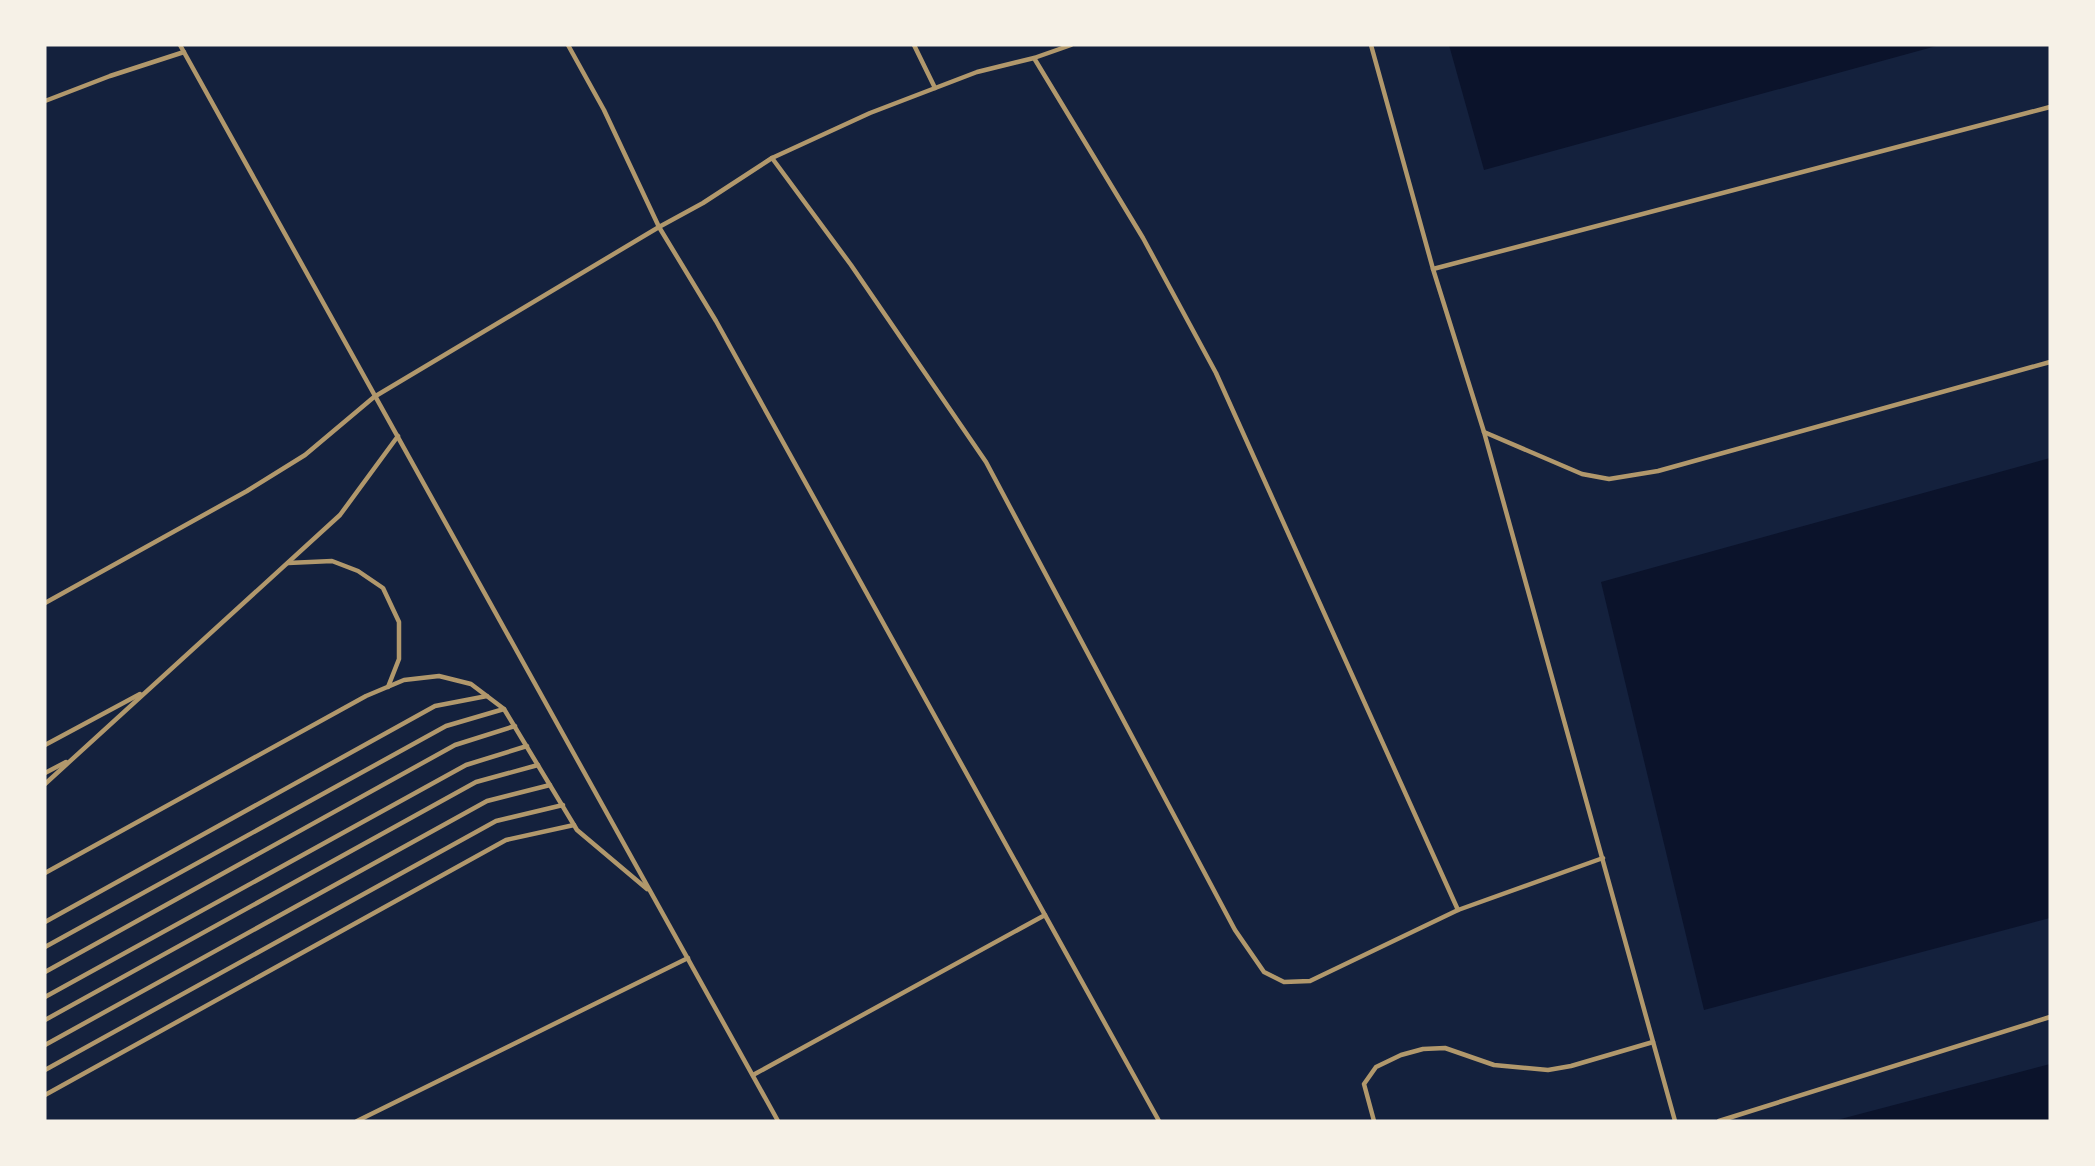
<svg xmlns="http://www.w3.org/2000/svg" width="2095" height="1166" font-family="Helvetica,sans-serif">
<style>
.water{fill:#0b132b}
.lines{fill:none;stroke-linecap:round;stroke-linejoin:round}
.service{stroke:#b1986c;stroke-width:4.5}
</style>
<rect width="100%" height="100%" fill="#14213d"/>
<!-- water -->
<g class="water">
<path d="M1449 45H1940L1484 170Z"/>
<path d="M2050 458V918L1704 1010 1601 582Z"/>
<path d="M2050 1064V1121H1833Z"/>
</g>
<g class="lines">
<!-- service -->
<g class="service">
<path d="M180 45 778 1121"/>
<path d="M568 45 604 110 659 227 716 321 1159 1121"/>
<path d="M914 45 935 88"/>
<path d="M1371 45 1433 269 1484 432 1675 1121"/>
<path d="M1034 58 1143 238 1216 373 1458 910"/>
<path d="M45 101 110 76 184 52"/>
<path d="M772 158 851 265 986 462 1235 930 1264 972 1284 982 1310 981 1458 910 1603 858"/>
<path d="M1433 269 2050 107"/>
<path d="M1484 432 1582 474 1609 479 1658 471 2050 362"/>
<path d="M288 563 332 561 358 571 383 588 399 622V659L388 687"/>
<path d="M45 603 247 491 305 455 374 397 659 227 703 203 772 158 870 113 977 72 1034 58 1071 45"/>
<path d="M45 745 140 694"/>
<path d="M45 773 66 762"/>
<path d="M45 784 340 515 398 436"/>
<path d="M45 873 366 696 404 680 439 676 471 684 504 709 577 830 647 889"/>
<path d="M45 922 435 706 487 696"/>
<path d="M45 947 446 726 504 709"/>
<path d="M45 972 455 745 515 726"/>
<path d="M45 997 466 765 527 746"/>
<path d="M45 1020 476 782 538 765"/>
<path d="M45 1045 487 801 550 785"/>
<path d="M45 1070 496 821 563 805"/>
<path d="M753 1075 1045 915"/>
<path d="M45 1095 506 840 574 825"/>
<path d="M357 1121 688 958"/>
<path d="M1374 1121 1364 1084 1376 1067 1401 1055 1423 1049 1445 1048 1494 1065 1548 1070 1571 1066 1653 1042"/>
<path d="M1719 1121 2050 1017"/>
</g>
</g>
<!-- border -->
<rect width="2095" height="1166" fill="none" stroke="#f6f1e7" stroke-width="93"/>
</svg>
